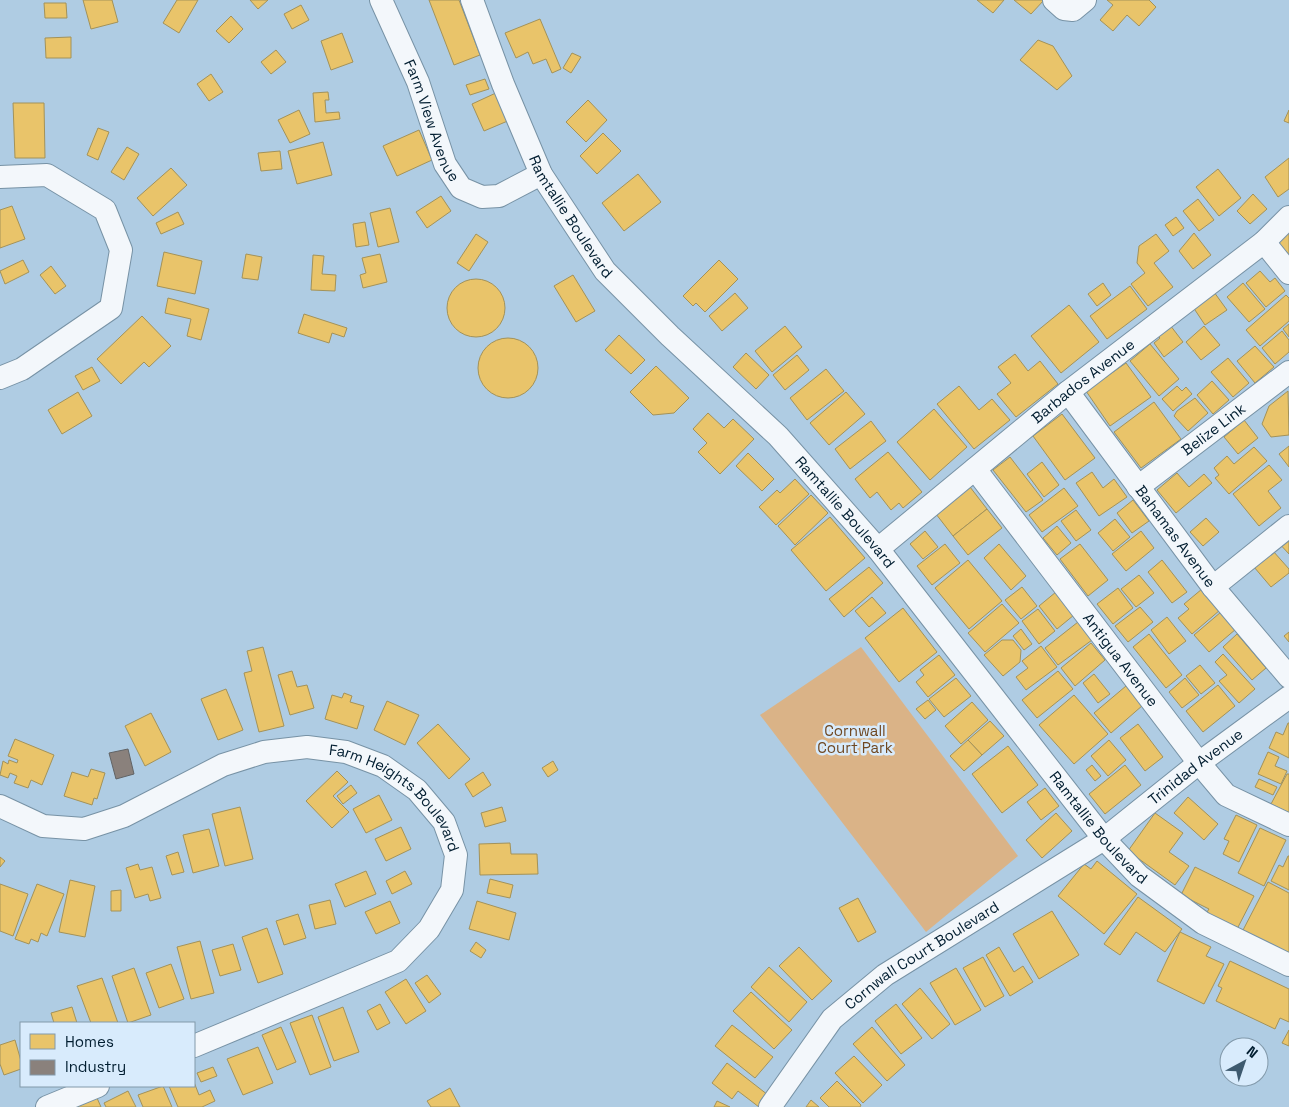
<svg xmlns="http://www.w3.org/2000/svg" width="1289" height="1107" font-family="'Space Grotesk',sans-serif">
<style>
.green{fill:#dab387}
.homes{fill:#e9c46a;stroke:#a39259}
.industry{fill:#8a817c;stroke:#616365}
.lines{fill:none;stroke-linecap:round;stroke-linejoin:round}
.street-casing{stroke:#7792a5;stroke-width:24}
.street{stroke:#f3f7fb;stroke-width:22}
.labels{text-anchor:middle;stroke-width:5;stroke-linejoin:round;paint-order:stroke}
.street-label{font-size:15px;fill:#011d30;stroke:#d8ebfc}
.park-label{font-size:15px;fill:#6f4822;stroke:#d8ebfc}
</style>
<rect width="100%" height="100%" fill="#afcce3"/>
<!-- green -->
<path class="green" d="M861 647 1018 856 926 932 760 715Z"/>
<!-- homes -->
<g class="homes">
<path d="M83 0H112L118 22 91 29Z"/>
<path d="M177 0H198L179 33 163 23Z"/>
<path d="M250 0H268L258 9Z"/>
<path d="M429 0H459L480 55 454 65Z"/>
<path d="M977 0H1004L993 13Z"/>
<path d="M1014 0H1044L1031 14Z"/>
<path d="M1107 0H1149L1156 7 1139 26 1127 15 1113 31 1100 20 1113 5Z"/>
<path d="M44 3H66L67 18H45Z"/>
<path d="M301 5 309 20 292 29 284 14Z"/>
<path d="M231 16 243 29 229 43 216 31Z"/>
<path d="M540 19 561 69 552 73 546 59 533 64 528 52 516 58 505 33Z"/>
<path d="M342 33 353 62 331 70 321 41Z"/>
<path d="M71 37V58H46L45 38Z"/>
<path d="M1038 40 1053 46 1072 76 1057 90 1020 60Z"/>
<path d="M276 50 286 62 271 74 261 62Z"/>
<path d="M572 53 581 57 571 73 563 68Z"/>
<path d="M211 74 223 92 209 101 197 84Z"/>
<path d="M485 79 489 89 470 95 466 85Z"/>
<path d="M328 92 329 100H325L326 113 339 112 340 119 315 122 313 93Z"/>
<path d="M498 92 510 120 484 131 472 104Z"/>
<path d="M588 100 607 120 586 142 566 122Z"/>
<path d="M13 103H44L45 158H15Z"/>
<path d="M299 110 310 134 290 143 278 120Z"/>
<path d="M1289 110V123L1284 121Z"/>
<path d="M98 128 109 132 98 160 87 155Z"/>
<path d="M419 130 432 160 397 176 383 146Z"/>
<path d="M603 133 621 151 597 174 580 156Z"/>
<path d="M323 142 332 175 297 184 288 151Z"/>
<path d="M127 147 139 154 124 180 111 172Z"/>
<path d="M280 151 282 169 261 171 258 153Z"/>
<path d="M1289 158V189L1278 197 1265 177Z"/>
<path d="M171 168 187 185 153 216 137 198Z"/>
<path d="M1218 169 1241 198 1219 216 1196 187Z"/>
<path d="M638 174 661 202 624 231 602 203Z"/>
<path d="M1253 194 1267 209 1250 224 1237 211Z"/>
<path d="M441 196 451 211 427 228 416 212Z"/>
<path d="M1198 199 1214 220 1199 231 1183 211Z"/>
<path d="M12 206 25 239 0 248V210Z"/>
<path d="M390 208 399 242 378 247 370 213Z"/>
<path d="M178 212 184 224 161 234 156 223Z"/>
<path d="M1176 217 1184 228 1173 236 1165 225Z"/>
<path d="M365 222 369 245 356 247 353 224Z"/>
<path d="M1194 233 1211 255 1193 269 1179 251Z"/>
<path d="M1289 233V255L1278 242Z"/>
<path d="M476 234 488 242 469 271 457 263Z"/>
<path d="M1156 234 1169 251 1154 263 1173 287 1148 306 1131 284 1145 273 1137 263 1139 246Z"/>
<path d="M164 252 202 261 195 294 157 286Z"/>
<path d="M246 254 262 257 258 280 242 278Z"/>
<path d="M380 254 387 282 363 288 360 275 366 273 362 258Z"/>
<path d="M313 255 324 256 322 274 336 275 335 291 311 290Z"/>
<path d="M23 260 29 272 5 284 0 271Z"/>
<path d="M719 260 738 279 705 312 696 303 693 306 683 296Z"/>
<path d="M51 266 66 286 55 294 40 275Z"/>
<path d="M1260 271 1270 282 1275 278 1285 291 1266 307 1246 283Z"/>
<path d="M573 275 595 311 576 322 554 286Z"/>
<circle cx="476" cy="308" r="29"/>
<path d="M1103 283 1111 295 1097 306 1088 294Z"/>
<path d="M1243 283 1265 309 1249 322 1227 297Z"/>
<path d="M1130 286 1147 309 1107 339 1090 316Z"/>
<path d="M1214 292 1227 310 1205 325 1193 307Z"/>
<path d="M735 293 748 308 722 331 709 316Z"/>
<path d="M1286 295 1289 298V321L1260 346 1246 330Z"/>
<path d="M168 298 209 309 201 340 187 336 191 319 165 313Z"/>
<path d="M1069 305 1099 342 1061 373 1031 336Z"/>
<path d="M304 314 347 328 344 337 332 333 329 343 298 333Z"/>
<path d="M142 316 171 346 149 367 144 362 121 384 97 359Z"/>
<path d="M1289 324V337L1283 329Z"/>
<path d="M1170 325 1183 342 1164 357 1154 343 1160 338 1157 335Z"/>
<path d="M785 326 802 347 772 372 755 351Z"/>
<path d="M1204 326 1220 345 1201 360 1186 342Z"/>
<path d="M1282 331 1289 340V352L1275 364 1262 348Z"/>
<path d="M619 335 645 360 631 374 605 350Z"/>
<circle cx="508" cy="368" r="30"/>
<path d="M1150 344 1179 379 1159 396 1130 361Z"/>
<path d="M1255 346 1274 367 1255 383 1237 361Z"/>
<path d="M746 353 769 375 756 389 733 367Z"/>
<path d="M1015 354 1028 371 1040 361 1058 384 1016 417 997 394 1011 383 998 367Z"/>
<path d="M797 355 809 370 785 390 773 375Z"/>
<path d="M1228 358 1249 383 1233 397 1211 372Z"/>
<path d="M1126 363 1151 397 1110 426 1086 391Z"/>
<path d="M656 366 689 398 674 413 653 415 630 392Z"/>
<path d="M92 367 100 381 83 390 75 376Z"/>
<path d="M826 369 844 391 807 420 790 398Z"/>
<path d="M1212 381 1229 400 1213 414 1197 395Z"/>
<path d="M959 386 979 410 992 399 1010 420 974 449 937 404Z"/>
<path d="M1177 386 1182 391 1186 387 1192 394 1173 411 1162 399Z"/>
<path d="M1288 391 1289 435 1271 437 1262 424 1269 406Z"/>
<path d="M78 392 92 416 62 434 48 410Z"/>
<path d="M846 392 865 414 829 445 810 423Z"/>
<path d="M1195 398 1208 413 1188 431 1174 416 1177 411Z"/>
<path d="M1154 402 1181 439 1141 468 1114 432Z"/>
<path d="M934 409 967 447 930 480 897 442Z"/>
<path d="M708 413 724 428 733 419 754 439 720 474 698 452 707 443 693 429Z"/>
<path d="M1062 414 1095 458 1065 480 1033 436Z"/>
<path d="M1244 420 1258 438 1238 454 1224 437Z"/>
<path d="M871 421 886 441 850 469 835 449Z"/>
<path d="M1289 446V467L1279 454Z"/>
<path d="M1254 447 1267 461 1229 494 1215 478 1219 475 1214 468 1227 456 1234 464Z"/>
<path d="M888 452 922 492 903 508 899 503 891 510 877 492 870 498 855 479Z"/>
<path d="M748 453 774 479 762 491 736 466Z"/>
<path d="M1010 457 1043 500 1026 512 993 470Z"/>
<path d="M1042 462 1059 485 1044 497 1027 474Z"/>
<path d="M1269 465 1282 480 1268 491 1281 508 1259 526 1233 494Z"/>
<path d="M1092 472 1103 488 1114 479 1127 497 1099 516 1076 483Z"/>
<path d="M1177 473 1189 487 1204 474 1212 483 1176 513 1157 490Z"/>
<path d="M795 479 809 494 776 525 759 507 777 490 780 493Z"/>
<path d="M970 487 987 509 953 536 936 514Z"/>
<path d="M1064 488 1078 506 1042 532 1029 515Z"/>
<path d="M811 495 828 513 795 545 778 526Z"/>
<path d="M1133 500 1149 521 1132 533 1117 513Z"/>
<path d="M987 509 1002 528 968 555 953 536Z"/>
<path d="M1076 510 1091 530 1076 541 1061 521Z"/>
<path d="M830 517 865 558 826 591 791 550Z"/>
<path d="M1206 518 1219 532 1203 546 1190 532Z"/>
<path d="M1115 519 1130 537 1113 551 1098 533Z"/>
<path d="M1057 526 1071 543 1057 555 1043 538Z"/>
<path d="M925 531 938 547 923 559 910 544Z"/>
<path d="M1141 531 1154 548 1126 571 1112 554Z"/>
<path d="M1289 531V554L1277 541Z"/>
<path d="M945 544 960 563 932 585 917 566Z"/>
<path d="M999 544 1026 576 1011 590 984 558Z"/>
<path d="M1080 544 1108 580 1088 596 1060 559Z"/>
<path d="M1273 551 1289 569V573L1271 587 1254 567Z"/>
<path d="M968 560 1002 601 969 629 935 588Z"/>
<path d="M1162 560 1187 592 1172 603 1148 572Z"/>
<path d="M869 567 883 583 844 617 829 599Z"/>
<path d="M1139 575 1154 593 1136 607 1121 589Z"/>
<path d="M1022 587 1037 606 1021 619 1005 600Z"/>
<path d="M1118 588 1133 608 1113 624 1097 604Z"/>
<path d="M1202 589 1220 610 1192 634 1178 618 1189 609 1184 604Z"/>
<path d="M1056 592 1074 615 1057 629 1039 606Z"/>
<path d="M872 597 886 613 869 627 855 611Z"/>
<path d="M1002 604 1019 623 985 652 968 633Z"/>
<path d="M1140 607 1153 622 1128 642 1115 626Z"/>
<path d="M903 608 937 652 899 682 865 638Z"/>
<path d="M1038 609 1055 631 1039 644 1022 621Z"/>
<path d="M1221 612 1236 629 1209 652 1194 635Z"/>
<path d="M1167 617 1186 641 1169 654 1151 630Z"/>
<path d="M1078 622 1092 640 1058 665 1045 648Z"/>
<path d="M1021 629 1032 644 1024 650 1013 636Z"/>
<path d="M1289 632V642L1284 636Z"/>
<path d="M1149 634 1182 675 1166 688 1133 647Z"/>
<path d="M1237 634 1266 668 1252 680 1223 647Z"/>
<path d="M1002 640H1013L1021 650 1020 662 1003 676 984 655Z"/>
<path d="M1091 643 1105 660 1075 686 1061 668Z"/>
<path d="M1041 646 1057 667 1026 690 1016 677 1028 668 1022 661Z"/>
<path d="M263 647 284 726 259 732 244 673 252 671 247 651Z"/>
<path d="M1223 654 1255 689 1239 703 1219 681 1227 675 1215 662Z"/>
<path d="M939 655 955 675 928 697 916 682 924 675 920 670Z"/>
<path d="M1200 665 1215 683 1201 694 1186 676Z"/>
<path d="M292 671 297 687 307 685 314 708 290 715 278 675Z"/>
<path d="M1058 671 1073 689 1037 718 1022 700Z"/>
<path d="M1094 674 1110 694 1098 703 1083 683Z"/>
<path d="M956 678 971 696 944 717 929 699Z"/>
<path d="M1185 678 1199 695 1182 708 1169 692Z"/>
<path d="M1218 685 1235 706 1203 732 1186 711Z"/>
<path d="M1126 686 1143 705 1111 733 1094 713Z"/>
<path d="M226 689 243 730 218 740 201 699Z"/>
<path d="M344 693 352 696 350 702 364 706 357 729 325 719 332 695 342 698Z"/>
<path d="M1074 695 1108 734 1074 764 1039 725Z"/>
<path d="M928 700 936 710 925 719 916 709Z"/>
<path d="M387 701 419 715 405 745 374 730Z"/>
<path d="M972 702 988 720 961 744 945 726Z"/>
<path d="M151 713 171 752 145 766 125 726Z"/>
<path d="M990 721 1004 736 982 755 968 740Z"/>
<path d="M1288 723H1289V758L1269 748 1276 732 1283 735Z"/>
<path d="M438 724 470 759 449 779 417 743Z"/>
<path d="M1138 724 1163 757 1145 771 1120 738Z"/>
<path d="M15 739 54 755 42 785 31 780 28 788 14 783 17 776 10 773 8 778 0 775 3 761 8 764 9 760 17 763 18 760 8 756Z"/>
<path d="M968 740 982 755 964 771 950 756Z"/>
<path d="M1109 740 1126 760 1108 776 1091 756Z"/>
<path d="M1008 746 1038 785 1002 813 972 774Z"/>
<path d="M1268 752 1279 757 1275 766 1287 771 1281 784 1258 774Z"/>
<path d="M553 761 558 770 548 777 542 768Z"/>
<path d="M1092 765 1101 776 1095 781 1086 770Z"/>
<path d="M1125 765 1141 785 1105 814 1089 794Z"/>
<path d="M91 769 105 773 97 799 94 798 92 805 64 796 72 772 88 777Z"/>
<path d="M337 771 348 782 333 796 349 812 332 828 306 801Z"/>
<path d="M483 772 491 785 473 797 465 784Z"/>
<path d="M1287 774H1289V813L1271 804Z"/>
<path d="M1259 779 1277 787 1273 795 1255 787Z"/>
<path d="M351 785 357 793 343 804 337 796Z"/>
<path d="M1045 788 1059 806 1041 820 1027 802Z"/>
<path d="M379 795 392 820 366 833 353 809Z"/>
<path d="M1188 797 1218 824 1204 840 1174 813Z"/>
<path d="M240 807 253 859 225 866 212 814Z"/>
<path d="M502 807 506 821 485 827 481 813Z"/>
<path d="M1056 813 1072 831 1042 858 1026 840Z"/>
<path d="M1155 813 1183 833 1169 852 1189 866 1175 885 1128 851Z"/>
<path d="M1236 815 1257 825 1239 862 1223 854 1229 841 1224 839Z"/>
<path d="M401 827 411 849 386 861 375 839Z"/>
<path d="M1260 828 1286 840 1264 886 1238 873Z"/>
<path d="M209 829 219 866 193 873 183 835Z"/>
<path d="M510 843 511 854H537L538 874 480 875 479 844Z"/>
<path d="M178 852 184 872 172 875 166 856Z"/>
<path d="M1288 856H1289V890L1271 881 1279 865 1283 867Z"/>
<path d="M0 857 5 861 0 867Z"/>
<path d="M1097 861 1137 894 1104 934 1058 896 1084 864 1091 869Z"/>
<path d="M138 864 140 870 152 867 161 898 150 901 148 894 135 898 126 868Z"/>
<path d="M1195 867 1254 896 1236 931 1205 915 1209 909 1181 895Z"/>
<path d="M366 871 376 894 345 907 335 884Z"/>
<path d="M405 871 412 884 392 894 386 881Z"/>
<path d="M490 879 513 885 510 898 487 893Z"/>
<path d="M70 880 95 886 85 937 59 932Z"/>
<path d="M1268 882 1289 893V957L1242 932Z"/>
<path d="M0 884 28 894 13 936 0 931Z"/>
<path d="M37 884 64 894 47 936 41 933 38 942 31 939 29 944 15 939Z"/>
<path d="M121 890V911H111V891Z"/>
<path d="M1138 897 1182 929 1165 952 1136 932 1120 955 1104 944Z"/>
<path d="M858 898 876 932 858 942 839 908Z"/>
<path d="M330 900 336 924 315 929 309 905Z"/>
<path d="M390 901 400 923 376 934 365 912Z"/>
<path d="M477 901 516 913 509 940 469 929Z"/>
<path d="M1052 911 1079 955 1039 979 1013 934Z"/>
<path d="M298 914 306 938 284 945 276 921Z"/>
<path d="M267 928 283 974 258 983 242 937Z"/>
<path d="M1180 932 1211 947 1206 956 1224 964 1204 1004 1157 981Z"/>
<path d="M200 941 214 993 191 999 177 947Z"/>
<path d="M476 942 486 950 481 958 470 951Z"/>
<path d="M233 944 241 970 220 976 212 950Z"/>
<path d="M799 947 832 981 812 1000 779 966Z"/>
<path d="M999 947 1014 972 1023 966 1033 982 1010 996 986 955Z"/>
<path d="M983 957 1004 996 985 1007 963 968Z"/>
<path d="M1230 961 1289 989V1022L1280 1018 1275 1029 1216 1001 1222 988 1218 986Z"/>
<path d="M171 964 184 999 159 1008 146 973Z"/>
<path d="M769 967 807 1002 789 1022 751 987Z"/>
<path d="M134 968 151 1015 128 1023 112 976Z"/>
<path d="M956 968 981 1010 955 1025 930 983Z"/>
<path d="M427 975 441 994 429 1003 415 983Z"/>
<path d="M102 978 118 1023H91L77 986Z"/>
<path d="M406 979 426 1011 406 1024 385 992Z"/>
<path d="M920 988 950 1024 932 1039 902 1004Z"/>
<path d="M751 992 792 1030 774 1049 733 1011Z"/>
<path d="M380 1004 390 1023 377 1030 367 1011Z"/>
<path d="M896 1004 922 1038 901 1054 875 1021Z"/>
<path d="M72 1007 77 1023H54L51 1013Z"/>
<path d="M343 1007 359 1052 334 1061 318 1017Z"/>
<path d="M312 1015 331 1067 310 1075 290 1023Z"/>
<path d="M732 1025 773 1057 755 1078 715 1046Z"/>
<path d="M281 1027 296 1062 277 1070 262 1035Z"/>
<path d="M872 1027 905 1065 887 1081 853 1044Z"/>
<path d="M1289 1030V1046L1282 1043Z"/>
<path d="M15 1040 21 1061V1069L4 1075 0 1064V1045Z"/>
<path d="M258 1047 273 1083 243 1095 227 1059Z"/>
<path d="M854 1056 882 1085 863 1103 835 1073Z"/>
<path d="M727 1063 768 1095 759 1107 738 1091 732 1099 712 1083Z"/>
<path d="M213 1067 217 1076 201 1082 197 1073Z"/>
<path d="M837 1081 861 1105 860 1107H829L820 1098Z"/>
<path d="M194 1082 199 1095 210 1090 215 1101 202 1107H178L169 1086H194Z"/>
<path d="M163 1086 172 1107H143L138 1095Z"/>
<path d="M450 1088 460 1107H431L427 1101Z"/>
<path d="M128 1091 136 1107H106L104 1103Z"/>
<path d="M97 1098 101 1107H76Z"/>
<path d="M811 1100 819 1107H806Z"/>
<path d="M717 1101 730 1107H714Z"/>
</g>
<!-- industry -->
<path class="industry" d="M128 749 134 774 116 779 109 753Z"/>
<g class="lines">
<defs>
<g id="street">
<path id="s1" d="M381 0 418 82 445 164 461 188 482 197 499 196 541 174"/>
<path id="s2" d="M472 0 503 84 541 174 605 271 670 336 778 436 878 549 1104 839 1139 876 1203 923 1289 965"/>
<path d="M1054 0 1064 9 1073 10 1085 0"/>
<path d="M0 177 47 175 105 210 121 250 111 308 22 369 0 378"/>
<path d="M1264 242 1289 273"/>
<path id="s3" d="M1068 392 1213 587 1289 677"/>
<path id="s4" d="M975 469 1199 763 1226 795 1289 825"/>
<path id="s5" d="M1138 487 1289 372"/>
<path id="s6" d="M878 549 1068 392 1264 242 1289 217"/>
<path d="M1213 587 1289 526"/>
<path id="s7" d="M0 806 43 826 84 829 124 816 223 765 264 752 307 747 346 752 383 766 417 790 444 822 456 855 452 890 429 929 398 961 194 1046"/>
<path d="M47 1107 98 1086"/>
<path id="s8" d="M770 1107 832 1019 885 975 1104 839 1199 763 1289 697"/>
</g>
</defs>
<!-- street casing -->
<use href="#street" class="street-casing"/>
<!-- street -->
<use href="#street" class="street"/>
</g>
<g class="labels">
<!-- street labels -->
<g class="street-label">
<text dy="5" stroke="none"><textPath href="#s1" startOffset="131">Farm View Avenue</textPath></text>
<text dy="5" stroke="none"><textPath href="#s2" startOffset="239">Ramtallie Boulevard</textPath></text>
<text dy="5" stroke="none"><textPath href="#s6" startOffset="265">Barbados Avenue</textPath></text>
<text dy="5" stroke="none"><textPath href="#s5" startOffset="95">Belize Link</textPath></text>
<text dy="5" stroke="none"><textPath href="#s2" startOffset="644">Ramtallie Boulevard</textPath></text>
<text dy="5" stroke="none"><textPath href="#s3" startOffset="180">Bahamas Avenue</textPath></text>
<text dy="5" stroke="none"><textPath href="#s4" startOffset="240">Antigua Avenue</textPath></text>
<text dy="5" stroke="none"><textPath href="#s8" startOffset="551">Trinidad Avenue</textPath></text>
<text dy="5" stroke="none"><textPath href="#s7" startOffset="436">Farm Heights Boulevard</textPath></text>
<text dy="5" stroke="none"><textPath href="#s2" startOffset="1049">Ramtallie Boulevard</textPath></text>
<text dy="5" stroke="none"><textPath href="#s8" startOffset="218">Cornwall Court Boulevard</textPath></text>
</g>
<!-- park labels -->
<g class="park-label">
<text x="855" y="736">Cornwall<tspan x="855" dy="17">Court Park</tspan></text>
</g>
</g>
<!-- legend -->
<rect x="20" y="1022" width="175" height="65" fill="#d8ebfc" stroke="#8299aa"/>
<rect x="30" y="1034" width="25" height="15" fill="#e9c46a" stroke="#8299aa"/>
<text x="65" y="1047" font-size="15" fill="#011d30">Homes</text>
<rect x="30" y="1060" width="25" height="15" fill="#8a817c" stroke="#8299aa"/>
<text x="65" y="1072" font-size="15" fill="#011d30">Industry</text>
<!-- north arrow -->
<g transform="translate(1244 1062) rotate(40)"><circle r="24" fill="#d8ebfc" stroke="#8299aa"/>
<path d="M0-4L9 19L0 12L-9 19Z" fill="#3e5a6f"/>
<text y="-8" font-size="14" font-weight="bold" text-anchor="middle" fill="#011d30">N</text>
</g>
</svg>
